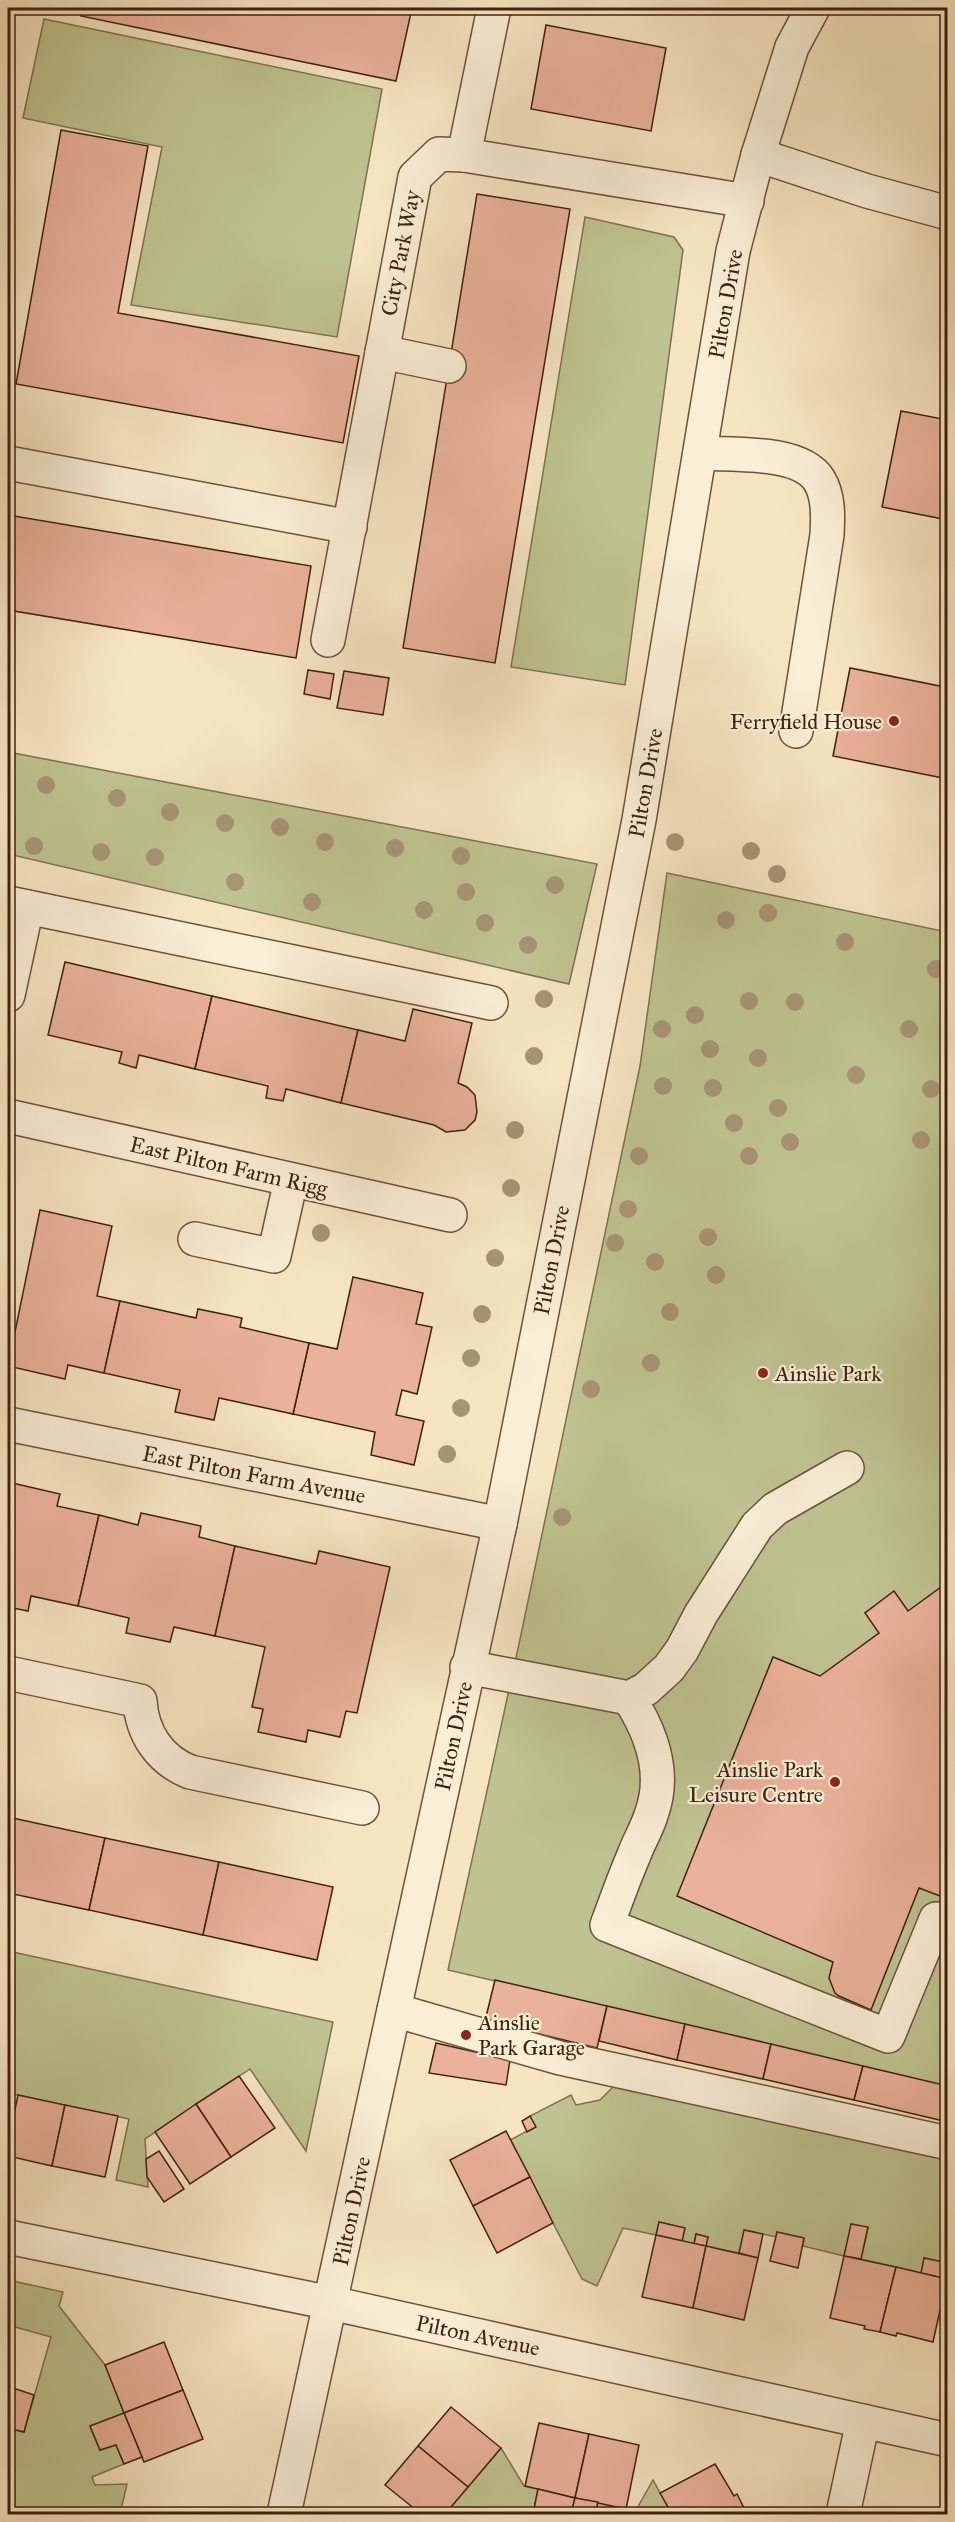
<svg xmlns="http://www.w3.org/2000/svg" width="955" height="2522" font-family="'IM FELL Great Primer',serif">
<style>
.green{fill:#bfc391;stroke:#807250;stroke-width:1.5}
.building{fill:#ebb29b;stroke:#40200e;stroke-width:1.5}
.lines{fill:none;stroke-linecap:round;stroke-linejoin:round}
.minor-casing{stroke:#6e513b;stroke-width:36}
.minor{stroke:#faeed7;stroke-width:33}
.tree{fill:#a79474}
.poi-dot{fill:#8f2418;stroke:#faeed7;stroke-width:2}
.labels{text-anchor:middle;stroke-width:4.5;stroke-linejoin:round;paint-order:stroke}
.street-label{font-size:22px;fill:#40200e;stroke:#faeed7}
.poi-label{font-size:22px;fill:#40200e;stroke:#faeed7;text-anchor:end}
</style>
<rect width="100%" height="100%" fill="#f7e5c2"/>
<filter id="stains"><feTurbulence type="fractalNoise" baseFrequency=".00333" numOctaves="4"/><feColorMatrix values="0 0 0 0 .2 0 0 0 0 .09 0 0 0 0 .02 0 0 0 .5 -.17"/></filter>
<radialGradient id="worn" r=".72"><stop offset=".6" stop-color="#630" stop-opacity="0"/><stop offset="1" stop-color="#630" stop-opacity=".3"/></radialGradient>
<!-- green -->
<g class="green">
<path d="M44 19 382 89 337 337 131 305 162 147 23 118Z"/>
<path d="M585 217 674 237 683 250 625 685 511 667Z"/>
<path d="M8 752 597 864 569 984 8 854Z"/>
<path d="M667 873 947 932V2086L448 1970 522 1630 640 1066Z"/>
<path d="M8 1951 333 2022 306 2151 250 2069 145 2139 148 2187 116 2180 129 2119 8 2093Z"/>
<path d="M615 2085 947 2159V2263L925 2258 921 2273 861 2259 868 2228 852 2224 844 2256 803 2246 804 2238 777 2232 776 2237 745 2230 739 2253 706 2246 708 2237 696 2234 694 2244 682 2241 685 2228 659 2222 656 2235 623 2228 597 2286 582 2279 510 2140 535 2127 530 2116 571 2095 576 2105 600 2100Z"/>
<path d="M8 2280 63 2292 59 2306 105 2365 124 2413 90 2427 100 2450 116 2445 124 2464 92 2477 95 2485 127 2484 120 2514 84 2509 82 2514H8V2485L13 2471 8 2470V2428L24 2432 51 2337 8 2325Z"/>
<path d="M501 2448 524 2486 538 2489 533 2514H445Z"/>
<path d="M653 2480 672 2514H595L598 2502 636 2510Z"/>
</g>
<!-- building -->
<g class="building">
<path d="M83 8H412L396 81 81 16Z"/>
<path d="M546 25 666 48 651 131 531 109Z"/>
<path d="M61 130 148 146 118 313 359 356 343 443 16 384Z"/>
<path d="M477 194 570 209 495 663 403 648Z"/>
<path d="M901 411 948 420V520L882 507Z"/>
<path d="M8 515 311 566 296 658 8 610Z"/>
<path d="M945 658 948 659V779L833 756 850 668 940 686Z"/>
<path d="M308 670 334 674 330 699 304 694Z"/>
<path d="M344 671 389 678 383 715 337 708Z"/>
<path d="M65 962 212 996 195 1069 139 1055 136 1068 119 1063 122 1052 48 1035Z"/>
<path d="M212 996 358 1030 341 1103 286 1089 283 1101 266 1098 268 1086 195 1069Z"/>
<path d="M413 1009 472 1023 458 1083 467 1087 475 1095 477 1112 475 1120 465 1130 446 1132 434 1125 341 1103 358 1030 405 1041Z"/>
<path d="M40 1210 112 1226 97 1296 120 1301 104 1373 68 1365 65 1379 8 1366Z"/>
<path d="M353 1277 423 1293 416 1324 432 1327 417 1394 402 1390 396 1415 424 1421 414 1465 371 1455 375 1432 293 1414 309 1343 337 1349Z"/>
<path d="M120 1301 196 1318 198 1309 242 1318 240 1327 309 1343 293 1414 219 1398 214 1420 175 1412 180 1390 104 1373Z"/>
<path d="M8 1482 60 1494 57 1506 99 1515 78 1606 31 1596 28 1611 8 1607Z"/>
<path d="M141 1513 201 1526 199 1537 235 1546 215 1636 174 1627 170 1642 126 1633 129 1618 78 1606 99 1515 138 1525Z"/>
<path d="M235 1546 316 1564 319 1551 390 1567 357 1713 346 1711 340 1737 308 1730 306 1742 258 1732 263 1709 252 1707 265 1647 215 1636Z"/>
<path d="M948 1582V1899L919 1888 871 2010 839 1996 835 1993 829 1978 833 1962 677 1896 773 1657 820 1676 879 1633 865 1613 894 1591 908 1611Z"/>
<path d="M8 1817 105 1838 89 1910 8 1893Z"/>
<path d="M105 1838 219 1862 203 1935 89 1910Z"/>
<path d="M219 1862 333 1887 317 1960 203 1935Z"/>
<path d="M495 1980 607 2006 597 2048 485 2021Z"/>
<path d="M607 2006 685 2024 677 2060 599 2041Z"/>
<path d="M685 2024 771 2044 763 2079 677 2060Z"/>
<path d="M436 2043 510 2060 506 2085 429 2073Z"/>
<path d="M771 2044 863 2066 854 2100 763 2079Z"/>
<path d="M863 2066 948 2086V2122L854 2100Z"/>
<path d="M239 2076 275 2128 231 2157 196 2104Z"/>
<path d="M18 2095 65 2105 52 2166 8 2156V2143Z"/>
<path d="M196 2104 231 2157 190 2184 155 2132Z"/>
<path d="M65 2105 118 2116 105 2177 52 2166Z"/>
<path d="M530 2116 536 2127 527 2132 522 2121Z"/>
<path d="M506 2131 530 2177 473 2206 450 2160Z"/>
<path d="M159 2151 184 2189 164 2202 147 2177 146 2159Z"/>
<path d="M530 2177 553 2223 497 2253 473 2206Z"/>
<path d="M659 2222 685 2228 682 2241 656 2235Z"/>
<path d="M851 2224 868 2227 861 2259 844 2256Z"/>
<path d="M744 2230 763 2234 758 2258 739 2253Z"/>
<path d="M777 2232 804 2238 798 2268 770 2261Z"/>
<path d="M696 2234 708 2237 706 2246 694 2244Z"/>
<path d="M656 2235 706 2246 693 2308 642 2297Z"/>
<path d="M706 2246 758 2258 744 2320 693 2308Z"/>
<path d="M844 2256 896 2267 880 2332 864 2329 865 2326 830 2318Z"/>
<path d="M924 2258 948 2263 947 2279 921 2273Z"/>
<path d="M896 2267 947 2279 933 2342 897 2333 896 2336 880 2332Z"/>
<path d="M164 2342 183 2390 124 2413 105 2365Z"/>
<path d="M10 2387 34 2395 24 2432 8 2428V2398Z"/>
<path d="M183 2390 203 2439 144 2462 124 2413Z"/>
<path d="M451 2407 501 2448 468 2487 418 2446Z"/>
<path d="M124 2413 142 2457 124 2464 116 2445 100 2450 90 2426Z"/>
<path d="M539 2423 589 2434 575 2498 525 2486Z"/>
<path d="M589 2434 639 2445 626 2509 575 2498Z"/>
<path d="M418 2446 468 2487 445 2514H421L385 2485Z"/>
<path d="M715 2464 734 2496 737 2494 744 2508 732 2514H672L660 2493Z"/>
<path d="M538 2489 575 2498 571 2514H533Z"/>
<path d="M575 2498 598 2502 595 2514H571Z"/>
</g>
<g class="lines">
<defs>
<g id="minor">
<path d="M464 155 494 8"/>
<path d="M758 155 867 191 948 213"/>
<path d="M382 352 449 366"/>
<path d="M700 453C732 455 800 450 819 480 829 496 828 517 827 535L796 731"/>
<path d="M8 463 350 527"/>
<path d="M328 640 415 177 439 154 464 155 747 201"/>
<path d="M8 903 491 1003"/>
<path d="M8 995 27 907"/>
<path d="M8 1116 450 1215"/>
<path d="M195 1239 274 1256 291 1180"/>
<path d="M8 1424 500 1524"/>
<path d="M467 1667 629 1698 646 1689 669 1668 682 1650 701 1614 757 1526 775 1509 847 1468"/>
<path d="M8 1673 140 1701C142 1734 160 1760 190 1772L362 1808"/>
<path d="M629 1698C651 1732 666 1772 652 1812 648 1827 639 1841 634 1855 624 1878 616 1901 607 1925L888 2036 936 1919"/>
<path d="M394 2010 560 2058 948 2143"/>
<path d="M8 2237 331 2303 948 2440"/>
<path d="M284 2514 500 1524 639 820 733 251 758 155 792 47 813 8"/>
<path d="M843 2514 863 2421"/>
</g>
</defs>
<!-- minor casing -->
<use href="#minor" class="minor-casing"/>
<!-- minor -->
<use href="#minor" class="minor"/>
</g>
<!-- trees -->
<g class="tree">
<circle cx="46" cy="785" r="9"/>
<circle cx="117" cy="798" r="9"/>
<circle cx="170" cy="812" r="9"/>
<circle cx="225" cy="823" r="9"/>
<circle cx="280" cy="827" r="9"/>
<circle cx="325" cy="842" r="9"/>
<circle cx="675" cy="842" r="9"/>
<circle cx="34" cy="846" r="9"/>
<circle cx="395" cy="848" r="9"/>
<circle cx="751" cy="851" r="9"/>
<circle cx="101" cy="852" r="9"/>
<circle cx="461" cy="856" r="9"/>
<circle cx="155" cy="857" r="9"/>
<circle cx="777" cy="874" r="9"/>
<circle cx="235" cy="882" r="9"/>
<circle cx="555" cy="885" r="9"/>
<circle cx="466" cy="892" r="9"/>
<circle cx="312" cy="902" r="9"/>
<circle cx="424" cy="910" r="9"/>
<circle cx="768" cy="913" r="9"/>
<circle cx="726" cy="920" r="9"/>
<circle cx="485" cy="923" r="9"/>
<circle cx="845" cy="942" r="9"/>
<circle cx="528" cy="945" r="9"/>
<circle cx="936" cy="969" r="9"/>
<circle cx="544" cy="999" r="9"/>
<circle cx="749" cy="1001" r="9"/>
<circle cx="795" cy="1002" r="9"/>
<circle cx="695" cy="1015" r="9"/>
<circle cx="662" cy="1029" r="9"/>
<circle cx="909" cy="1029" r="9"/>
<circle cx="710" cy="1049" r="9"/>
<circle cx="534" cy="1056" r="9"/>
<circle cx="758" cy="1058" r="9"/>
<circle cx="856" cy="1075" r="9"/>
<circle cx="663" cy="1086" r="9"/>
<circle cx="713" cy="1088" r="9"/>
<circle cx="931" cy="1089" r="9"/>
<circle cx="778" cy="1108" r="9"/>
<circle cx="734" cy="1123" r="9"/>
<circle cx="515" cy="1130" r="9"/>
<circle cx="921" cy="1140" r="9"/>
<circle cx="790" cy="1142" r="9"/>
<circle cx="639" cy="1156" r="9"/>
<circle cx="749" cy="1156" r="9"/>
<circle cx="511" cy="1188" r="9"/>
<circle cx="628" cy="1209" r="9"/>
<circle cx="321" cy="1233" r="9"/>
<circle cx="708" cy="1237" r="9"/>
<circle cx="615" cy="1243" r="9"/>
<circle cx="495" cy="1258" r="9"/>
<circle cx="655" cy="1262" r="9"/>
<circle cx="716" cy="1275" r="9"/>
<circle cx="670" cy="1312" r="9"/>
<circle cx="482" cy="1314" r="9"/>
<circle cx="471" cy="1358" r="9"/>
<circle cx="651" cy="1363" r="9"/>
<circle cx="591" cy="1389" r="9"/>
<circle cx="461" cy="1408" r="9"/>
<circle cx="447" cy="1454" r="9"/>
<circle cx="562" cy="1517" r="9"/>
</g>
<!-- markers -->
<g class="poi-dot">
<circle cx="894" cy="721" r="6"/>
<circle cx="763" cy="1373" r="6"/>
<circle cx="835" cy="1782" r="6"/>
<circle cx="466" cy="2035" r="6"/>
</g>
<g class="labels">
<!-- street labels -->
<g class="street-label">
<text transform="translate(400 253) rotate(-79)" y="8">City Park Way</text>
<text transform="translate(725 304) rotate(-80)" y="8">Pilton Drive</text>
<text transform="translate(645 783) rotate(-80)" y="8">Pilton Drive</text>
<text transform="translate(229 1166) rotate(13)" y="8">East Pilton Farm Rigg</text>
<text transform="translate(551 1260) rotate(-79)" y="8">Pilton Drive</text>
<text transform="translate(254 1474) rotate(11)" y="8">East Pilton Farm Avenue</text>
<text transform="translate(453 1736) rotate(-78)" y="8">Pilton Drive</text>
<text transform="translate(351 2211) rotate(-78)" y="8">Pilton Drive</text>
<text transform="translate(478 2335) rotate(12)" y="8">Pilton Avenue</text>
</g>
<!-- poi labels -->
<g class="poi-label">
<text x="882" y="729">Ferryfield House</text>
<text x="775" y="1381" text-anchor="start">Ainslie Park</text>
<text x="823" y="1777">Ainslie Park<tspan x="823" dy="25">Leisure Centre</tspan></text>
<text x="478" y="2030" text-anchor="start">Ainslie<tspan x="478" dy="25">Park Garage</tspan></text>
</g>
</g>
<!-- margin -->
<rect width="955" height="2522" fill="none" stroke="#f7e5c2" stroke-width="30"/>
<rect x="9" y="9" width="937" height="2504" fill="none" stroke="#40200e" stroke-width="3"/>
<rect x="15" y="15" width="925" height="2492" fill="none" stroke="#40200e" stroke-width="1.5"/>
<rect width="100%" height="100%" filter="url(#stains)"/>
<rect width="100%" height="100%" fill="url(#worn)"/>
</svg>
